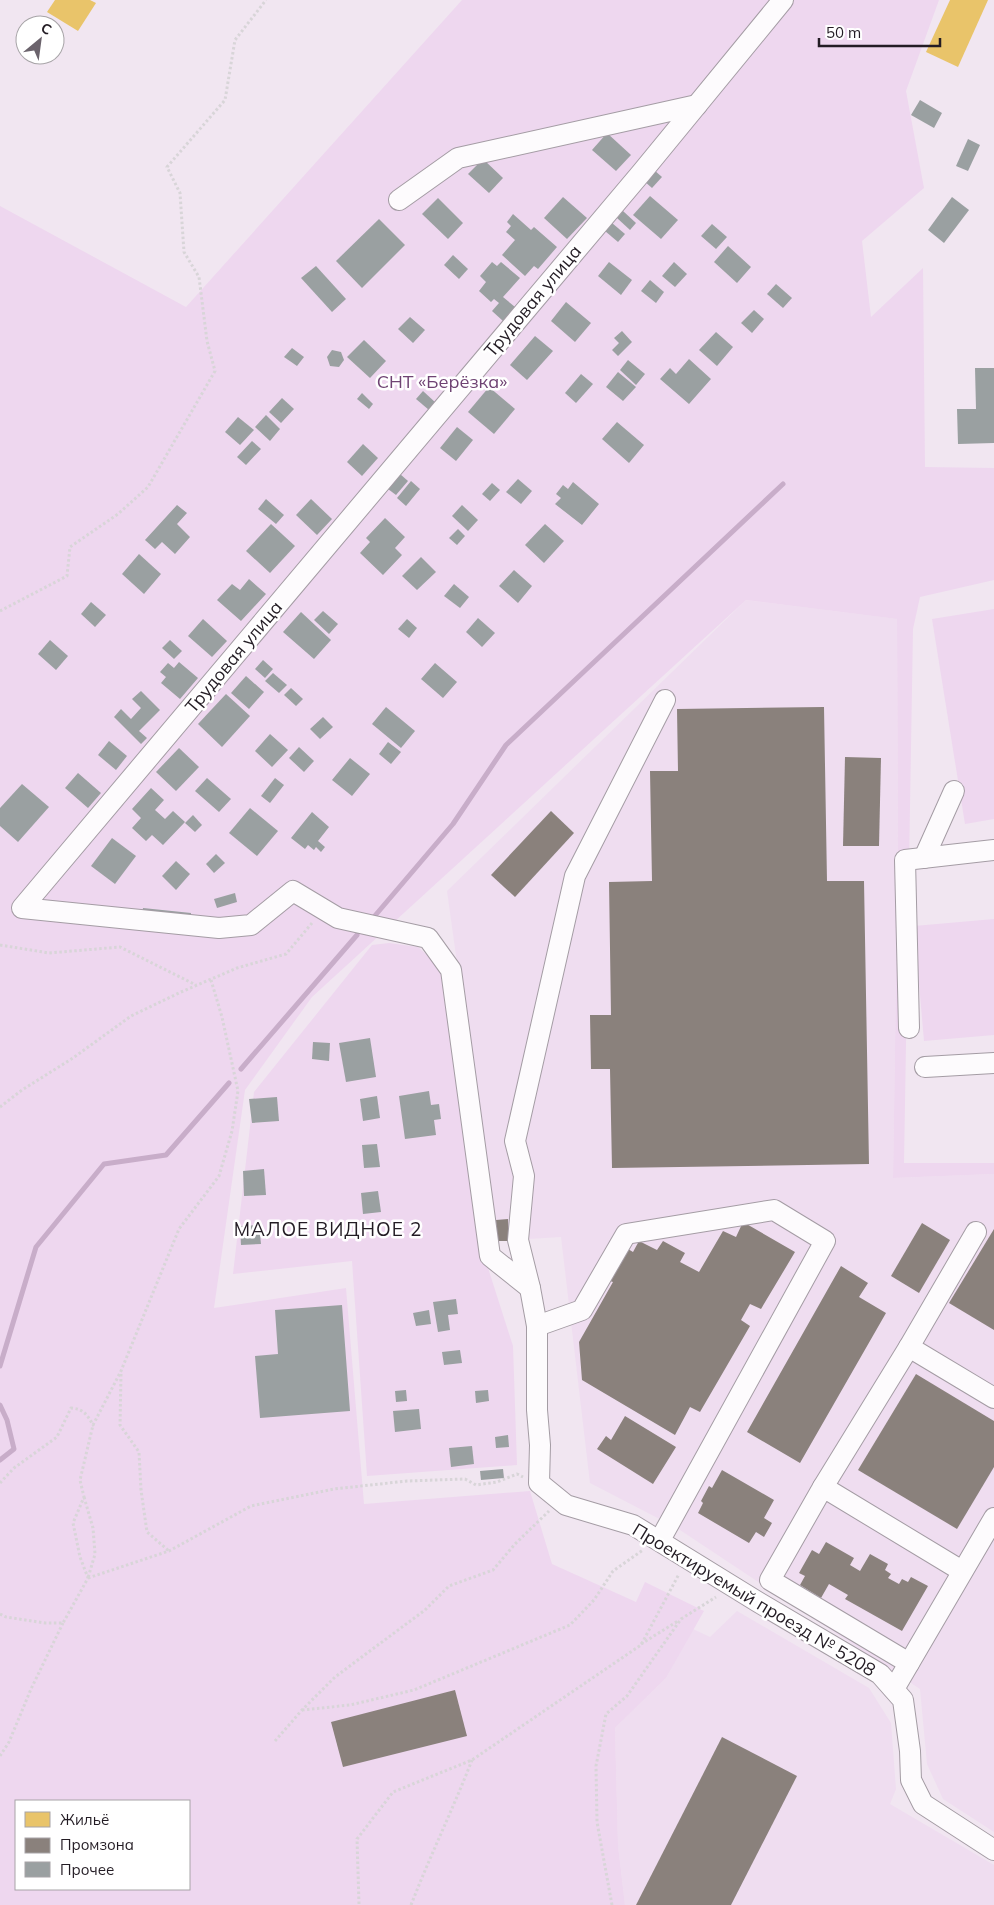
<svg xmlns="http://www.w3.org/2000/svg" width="994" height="1905" font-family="Mulish,sans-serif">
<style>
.built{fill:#efddf0}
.green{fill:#eed7ef;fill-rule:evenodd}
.homes{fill:#e9c46a}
.industry{fill:#8a817c}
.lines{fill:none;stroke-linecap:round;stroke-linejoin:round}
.stream{stroke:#c8adc9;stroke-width:5}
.building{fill:#9aa0a1}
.minor-casing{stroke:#a49ca4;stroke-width:22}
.path{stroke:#d8d5d8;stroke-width:3;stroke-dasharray:2.5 2.5;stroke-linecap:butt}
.minor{stroke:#fdfbfd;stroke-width:20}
.labels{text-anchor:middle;stroke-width:5;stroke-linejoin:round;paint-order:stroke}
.street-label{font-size:18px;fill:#231c24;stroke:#fff}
.park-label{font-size:18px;fill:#6f4373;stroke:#fff}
.neighbourhood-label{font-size:19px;letter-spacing:1px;fill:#231c24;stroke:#fff}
</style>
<rect width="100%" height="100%" fill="#f1e6f1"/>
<!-- built -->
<g class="built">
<path d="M746 600 897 619 898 850 893 1178 994 1174V1832L943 1799 927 1764 920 1689 677 1528 590 1483 561 1237 497 1241 496 1220 473 1078 447 891Z"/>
<path d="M737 1611 869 1688 891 1723 896 1789 890 1804 994 1865V1905H625L618 1845 615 1728 666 1678 693 1629 710 1637Z"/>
</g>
<!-- green -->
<g class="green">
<path d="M462 0H939L906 91 924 188 862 241 871 317 923 268 925 467 994 468V580L920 597 913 629 904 1163H994V1174L893 1178 898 850 897 619 746 600 312 997 245 1090 214 1308 346 1288 364 1504 530 1491 552 1564 636 1602 645 1582 704 1611 666 1678 615 1728 618 1845 625 1905H0V206L186 307ZM16 1801H189V1889H16Z"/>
<path d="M994 609V819L965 824 932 619Z"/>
<path d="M994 919V1035L924 1041 914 926Z"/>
<path d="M389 943 418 947 440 967 481 1246 513 1346 517 1465 367 1476 352 1261 233 1274 254 1092 372 945Z"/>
</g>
<!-- homes -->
<g class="homes">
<path d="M55 0H90L96 3 78 31 47 12Z"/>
<path d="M950 0H988L958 67 926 52Z"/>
</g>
<!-- industry -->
<g class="industry">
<path d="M824 707 827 881H864L869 1164 612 1168 610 1069H591L590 1015H611L609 882 652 881 650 771H678L677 709Z"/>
<path d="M845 757 881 758 879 846H843Z"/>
<path d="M551 811 574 833 515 897 491 875Z"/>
<path d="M508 1219 509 1241H497L496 1220Z"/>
<path d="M743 1222 795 1252 761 1309 750 1304 741 1320 750 1326 700 1412 690 1407 675 1435 582 1380 579 1342 613 1282 610 1281 628 1249 633 1252 639 1241 657 1250 663 1241 685 1253 680 1262 699 1272 723 1231 736 1237Z"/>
<path d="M922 1223 950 1240 919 1293 891 1276Z"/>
<path d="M994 1229V1330L949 1303Z"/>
<path d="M841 1266 868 1283 859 1297 886 1313 800 1463 747 1432Z"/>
<path d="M916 1374 994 1421V1467L957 1529 858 1470Z"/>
<path d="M625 1416 676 1447 653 1484 597 1449 606 1436 611 1440Z"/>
<path d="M722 1470 774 1500 764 1518 772 1523 764 1537 756 1532 749 1543 698 1513 703 1503 701 1501 709 1486 712 1488Z"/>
<path d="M826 1542 854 1558 850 1565 860 1571 870 1554 888 1564 885 1570 891 1574 888 1578 899 1584 902 1579 908 1582 911 1577 928 1586 902 1631 845 1599 848 1595 829 1584 821 1598 800 1585 805 1576 799 1573 812 1550 819 1554Z"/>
<path d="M455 1690 467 1736 343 1767 331 1722Z"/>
<path d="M722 1737 797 1776 731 1905H636Z"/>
</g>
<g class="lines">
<!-- stream -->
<g class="stream">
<path d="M373 918 453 824 506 745 783 484"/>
<path d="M241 1069 357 935"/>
<path d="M0 1366 36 1247 104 1164 166 1155 229 1083"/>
<path d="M0 1405 7 1420 14 1449 0 1460"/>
</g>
</g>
<!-- building -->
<g class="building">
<path d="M920 100 942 113 934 128 911 115Z"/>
<path d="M607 133 631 155 616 171 592 150Z"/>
<path d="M968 139 980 145 968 171 956 166Z"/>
<path d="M483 159 503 178 489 193 468 174Z"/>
<path d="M654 170 662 177 652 188 644 181Z"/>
<path d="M650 196 678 220 661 239 633 215Z"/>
<path d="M563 197 587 218 567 239 544 218Z"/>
<path d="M952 197 969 210 944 243 928 230Z"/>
<path d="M438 198 463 223 448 239 422 214Z"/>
<path d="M623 211 636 223 630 230 617 218Z"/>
<path d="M513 214 531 230 534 227 557 247 538 269 534 266 525 276 502 255 515 240 506 232 511 226 507 222Z"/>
<path d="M379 219 405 245 362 288 336 261Z"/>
<path d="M612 223 625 234 618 242 605 231Z"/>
<path d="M712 224 727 237 716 249 701 236Z"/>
<path d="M728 246 751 267 737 283 714 262Z"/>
<path d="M453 255 468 269 459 279 444 265Z"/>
<path d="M492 262 497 266 501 262 520 278 503 297 515 307 503 321 492 311 499 303 494 299 491 302 479 291 486 282 480 276Z"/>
<path d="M609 262 632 280 621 295 598 276Z"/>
<path d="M674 262 687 274 675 287 662 276Z"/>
<path d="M316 266 346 299 332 312 301 278Z"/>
<path d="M650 280 664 292 656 303 641 291Z"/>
<path d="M776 284 792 298 783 308 767 294Z"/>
<path d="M566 302 591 323 575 342 551 321Z"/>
<path d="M754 310 764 319 752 333 741 323Z"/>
<path d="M410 317 425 330 413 343 398 329Z"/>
<path d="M622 331 632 342 618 356 612 350 619 343 614 338Z"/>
<path d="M716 332 733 347 717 366 699 350Z"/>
<path d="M535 336 553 351 527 380 510 365Z"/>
<path d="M364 340 386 361 370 378 347 357Z"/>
<path d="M292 348 304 357 297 366 284 357Z"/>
<path d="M332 350 341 352 344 360 339 367 330 366 327 357Z"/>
<path d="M689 359 711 379 689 404 660 379 670 368 676 374Z"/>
<path d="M628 360 645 374 636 385 620 370Z"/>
<path d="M975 368H994V443L958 444 957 409H976Z"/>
<path d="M618 372 636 387 623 401 606 387Z"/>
<path d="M581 374 593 384 576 403 565 393Z"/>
<path d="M489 387 515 409 494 434 468 412Z"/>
<path d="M423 391 436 403 429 410 416 399Z"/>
<path d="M362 393 373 404 369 409 357 399Z"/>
<path d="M282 398 294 409 281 423 269 412Z"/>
<path d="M266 415 280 429 270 441 255 427Z"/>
<path d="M238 417 254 430 240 445 225 432Z"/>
<path d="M617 422 644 445 629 463 602 439Z"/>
<path d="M457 427 473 440 456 461 440 448Z"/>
<path d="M252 441 261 449 246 465 237 457Z"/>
<path d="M363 444 378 458 362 476 347 462Z"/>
<path d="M400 474 408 481 396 495 388 489Z"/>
<path d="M518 479 532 491 521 504 506 492Z"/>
<path d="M411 481 420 489 406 506 397 498Z"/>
<path d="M573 482 599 504 582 525 555 504 561 498 556 494 563 485 568 489Z"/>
<path d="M492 483 500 490 490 501 482 494Z"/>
<path d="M266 499 284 515 276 524 258 509Z"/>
<path d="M311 499 332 519 317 535 296 515Z"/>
<path d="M177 505 187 513 177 524 190 537 175 554 162 542 155 549 145 540Z"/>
<path d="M462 505 478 520 468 531 452 516Z"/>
<path d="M385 518 405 537 395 548 402 555 383 575 360 553 370 542 366 538Z"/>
<path d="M271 524 295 546 270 573 246 551Z"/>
<path d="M545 524 564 541 544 563 525 545Z"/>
<path d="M458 529 465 536 457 545 449 538Z"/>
<path d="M139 554 161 574 144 594 122 574Z"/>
<path d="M421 557 436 572 417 590 402 576Z"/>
<path d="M514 570 532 586 518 603 499 586Z"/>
<path d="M249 579 266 594 241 621 217 600 232 584 240 590Z"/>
<path d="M454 584 469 597 460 608 444 596Z"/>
<path d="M91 602 106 615 95 627 81 614Z"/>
<path d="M323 611 338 624 329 634 314 620Z"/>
<path d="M301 612 331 640 314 659 283 632Z"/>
<path d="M478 618 495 633 482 647 466 632Z"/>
<path d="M203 619 227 641 212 657 188 636Z"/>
<path d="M407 619 417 628 409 638 398 629Z"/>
<path d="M50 640 68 656 56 670 38 654Z"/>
<path d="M170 640 182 651 174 659 162 648Z"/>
<path d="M263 660 273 669 265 678 255 669Z"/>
<path d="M179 662 198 678 180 699 161 683 166 677 160 672 168 663 174 668Z"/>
<path d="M435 663 457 682 443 698 421 679Z"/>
<path d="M273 673 287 685 279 693 265 681Z"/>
<path d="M246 676 264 692 249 709 231 693Z"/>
<path d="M291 688 303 699 296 706 284 695Z"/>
<path d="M141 691 160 710 139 731 147 738 141 744 114 717 121 709 131 719 141 708 132 699Z"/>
<path d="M226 694 250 716 222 747 198 724Z"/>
<path d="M386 707 415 731 401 748 372 724Z"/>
<path d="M323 717 333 727 320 739 310 729Z"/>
<path d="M270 734 288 750 272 767 255 751Z"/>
<path d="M109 741 127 756 116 770 98 755Z"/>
<path d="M388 742 401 752 391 764 379 754Z"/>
<path d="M299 747 314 761 304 772 289 758Z"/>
<path d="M179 748 199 767 176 791 156 772Z"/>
<path d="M350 758 370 774 352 796 332 780Z"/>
<path d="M78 773 101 793 88 808 65 788Z"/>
<path d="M207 778 231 799 219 812 195 791Z"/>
<path d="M275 778 284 785 270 803 261 796Z"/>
<path d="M22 784 49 807 18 842 0 826V808Z"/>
<path d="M151 788 164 800 155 810 165 819 173 811 185 822 163 845 152 835 146 841 132 828 141 818 132 809Z"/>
<path d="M250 808 278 831 257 856 229 833Z"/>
<path d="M312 812 329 827 318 841 325 847 321 852 316 847 314 850 308 845 305 849 291 838Z"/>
<path d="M193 815 202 825 195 832 185 823Z"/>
<path d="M112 838 136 856 115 884 91 866Z"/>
<path d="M216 854 225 863 214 873 206 864Z"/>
<path d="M176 861 190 874 176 890 162 876Z"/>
<path d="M235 893 237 902 217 908 214 899Z"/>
<path d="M143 908 191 913V921L142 916Z"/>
<path d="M370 1038 376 1077 346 1082 339 1043Z"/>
<path d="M313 1042 330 1043 329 1061 312 1059Z"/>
<path d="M429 1091 431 1105 439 1104 441 1119 434 1120 436 1135 405 1139 399 1096Z"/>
<path d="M377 1096 380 1118 363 1121 360 1099Z"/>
<path d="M277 1097 279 1121 252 1123 249 1099Z"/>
<path d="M377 1144 380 1167 364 1168 362 1145Z"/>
<path d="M264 1169 266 1195 244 1196 243 1171Z"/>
<path d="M378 1191 381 1212 363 1214 361 1193Z"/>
<path d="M259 1225 261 1244 241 1245 240 1226Z"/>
<path d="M456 1299 458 1314 448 1315 450 1330 438 1332 433 1302Z"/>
<path d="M342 1305 350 1411 260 1418 255 1356 278 1354 275 1310Z"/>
<path d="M429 1310 431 1324 416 1326 413 1313Z"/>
<path d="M460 1350 462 1363 444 1365 442 1352Z"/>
<path d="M406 1390 407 1401 396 1402 395 1391Z"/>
<path d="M488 1390 489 1401 476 1403 475 1391Z"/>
<path d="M419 1409 421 1429 395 1432 393 1411Z"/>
<path d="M508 1435 509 1447 496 1448 495 1437Z"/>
<path d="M472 1446 474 1464 451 1467 449 1448Z"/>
<path d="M503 1469 504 1478 481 1480 480 1471Z"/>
</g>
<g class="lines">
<defs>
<g id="minor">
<path d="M399 200 458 158 697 105"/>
<path d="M665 700 575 876 515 1141 524 1176 518 1240 530 1288 537 1326V1410L540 1445 539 1483 566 1505 633 1525 758 1602 880 1674 903 1700 910 1751 911 1780 923 1804 994 1850"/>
<path d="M924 858 954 791"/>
<path d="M909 1028 905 860 994 850"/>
<path d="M925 1067 994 1063"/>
<path d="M530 1288 490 1256 451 970 428 938 338 918 293 891 251 925 219 928 22 908 642 172 783 0"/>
<path d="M537 1326 582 1310 626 1234 774 1210 825 1241 660 1540"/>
<path d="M909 1347 976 1232"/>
<path d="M823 1487 909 1347 994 1398"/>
<path d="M909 1663 770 1580 823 1487 962 1571"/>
<path d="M894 1689 994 1518"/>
</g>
</defs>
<!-- minor casing -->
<use href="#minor" class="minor-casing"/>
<!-- path -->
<g class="path">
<path d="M0 611 67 576 70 547 118 514 148 487 215 371 207 341 199 277 184 252 180 193 167 167 225 100 235 40 266 0"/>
<path d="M0 945 49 953 120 947 196 985"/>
<path d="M0 1107 22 1090 73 1058 131 1016 181 992 237 968 286 954 312 923"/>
<path d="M121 1374 120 1425 139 1452 141 1490 147 1532 169 1551"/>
<path d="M0 1483 14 1468 57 1437 71 1408C83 1409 87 1414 93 1425L121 1371 179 1229 219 1176 232 1131 238 1091 222 1017 211 980"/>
<path d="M84 1497 93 1528 95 1554 88 1578"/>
<path d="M88 1578 169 1551 251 1506 334 1489 407 1481 465 1479 476 1485 497 1482 517 1474 523 1477"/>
<path d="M0 1614 6 1617 45 1623H63L88 1578 80 1557 73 1523 84 1497 80 1480 93 1425"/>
<path d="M641 1644 678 1621"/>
<path d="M302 1710 350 1705 414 1690 570 1625 594 1600 613 1571 643 1550"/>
<path d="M275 1741 302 1710 335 1677 425 1610 449 1586 493 1570 515 1544 549 1511"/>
<path d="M0 1756 9 1742 31 1689 63 1623"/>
<path d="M359 1904 357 1839 393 1792 472 1760 641 1645 679 1574"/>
<path d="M411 1905C430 1856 453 1809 472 1760"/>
<path d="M612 1905 597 1822 596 1766 606 1714 627 1696 681 1619 716 1597"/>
</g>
<!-- minor -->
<use href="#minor" class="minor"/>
</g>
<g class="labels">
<!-- street labels -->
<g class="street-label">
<text transform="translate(533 301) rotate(-50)" y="6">Трудовая улица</text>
<text transform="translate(234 657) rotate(-50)" y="6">Трудовая улица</text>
<text transform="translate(754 1600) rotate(31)" y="6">Проектируемый проезд № 5208</text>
</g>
<!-- park labels -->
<g class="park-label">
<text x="442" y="388">СНТ «Берёзка»</text>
</g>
<!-- neighbourhood labels -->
<g class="neighbourhood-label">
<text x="328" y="1236">МАЛОЕ ВИДНОЕ 2</text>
</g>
</g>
<!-- legend -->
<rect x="15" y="1800" width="175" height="90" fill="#ffffff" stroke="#a7a4a7"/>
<rect x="25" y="1812" width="25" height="15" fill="#e9c46a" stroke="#a7a4a7"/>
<text x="60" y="1825" font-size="15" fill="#231c24">Жильё</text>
<rect x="25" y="1838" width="25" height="15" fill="#8a817c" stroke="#a7a4a7"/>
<text x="60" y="1850" font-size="15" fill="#231c24">Промзона</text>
<rect x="25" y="1862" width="25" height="15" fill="#9aa0a1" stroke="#a7a4a7"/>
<text x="60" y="1875" font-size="15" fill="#231c24">Прочее</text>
<!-- north arrow -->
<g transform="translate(40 40) rotate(29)"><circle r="24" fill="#ffffff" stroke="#a7a4a7"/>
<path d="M0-4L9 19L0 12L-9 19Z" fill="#6b636c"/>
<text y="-8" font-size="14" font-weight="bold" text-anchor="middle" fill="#231c24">С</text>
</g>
<!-- scale -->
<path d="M819 38v8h121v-8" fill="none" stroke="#231c24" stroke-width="2.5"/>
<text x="826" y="38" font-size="15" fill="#231c24" stroke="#ffffff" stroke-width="4" paint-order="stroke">50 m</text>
</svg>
